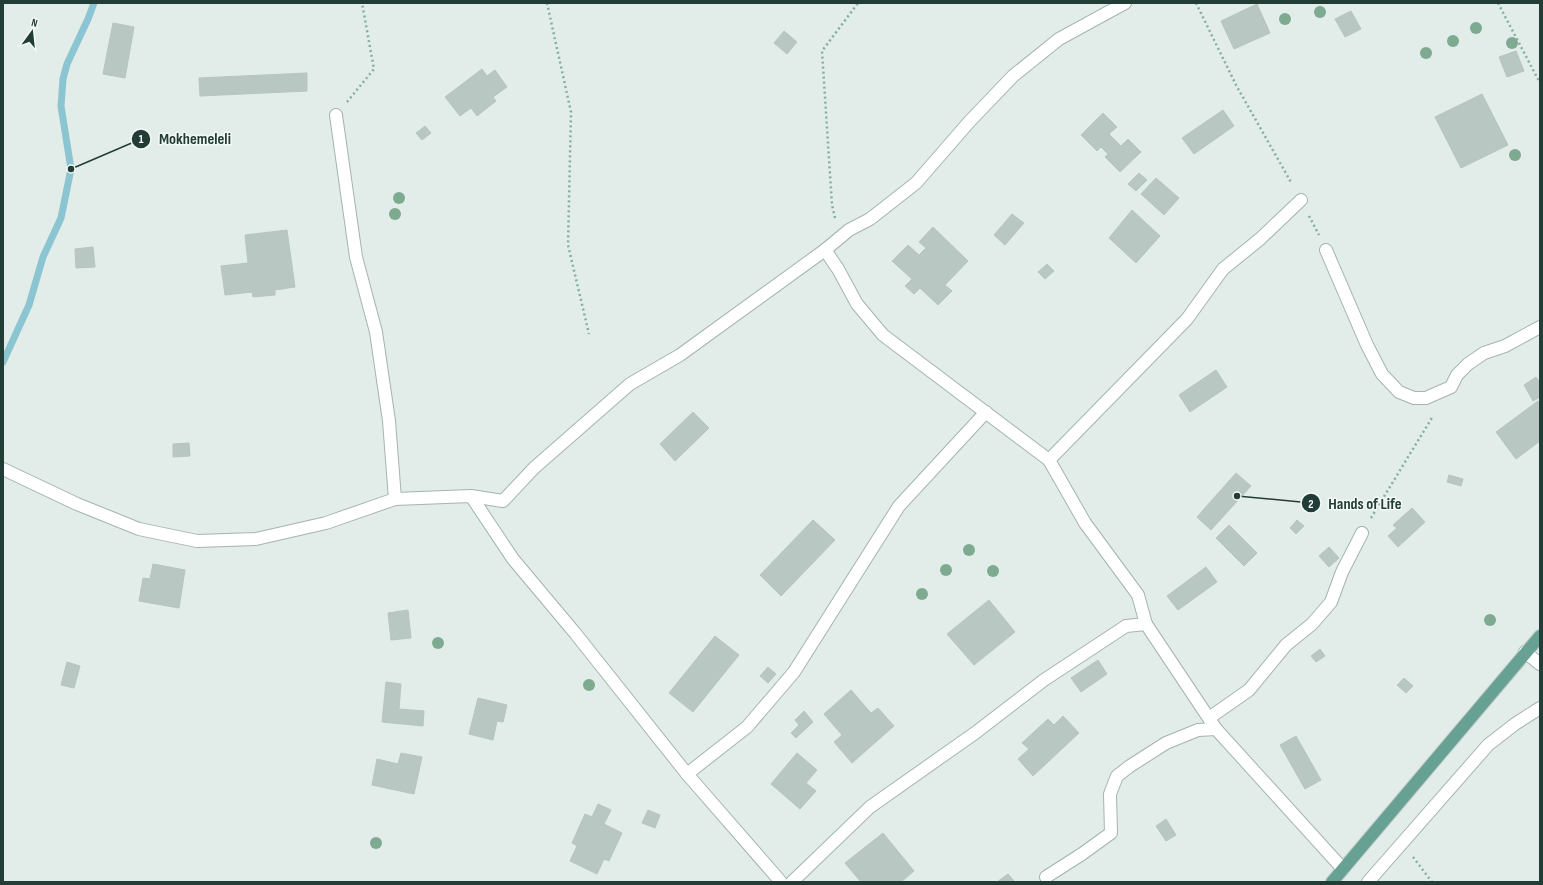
<svg xmlns="http://www.w3.org/2000/svg" width="1543" height="885" font-family="'Sofia Sans Condensed',sans-serif">
<style>
.lines{fill:none;stroke-linecap:round;stroke-linejoin:round}
.stream{stroke:#8bc5d1;stroke-width:7}
.building{fill:#b8c7c1;stroke:#b5c6bf}
.minor-casing{stroke:#a5b4af;stroke-width:14}
.major-casing{stroke:#c1c9c7;stroke-width:14}
.path{stroke:#83afa2;stroke-width:2.5;stroke-dasharray:2 3;stroke-linecap:butt}
.minor{stroke:#fff;stroke-width:12}
.major{stroke:#67a193;stroke-width:12}
.tree{fill:#7eaa91}
.leader{fill:none;stroke:#223d36;stroke-width:1.5}
.callout-dot{fill:#223d36;stroke:#f3f9f6;stroke-width:1.5}
.mark-label{font-size:12px;text-anchor:middle;font-weight:bold;fill:#fff}
.callout-label{font-size:16px;text-anchor:middle;font-weight:bold;fill:#223d36;stroke:#f3f9f6;stroke-width:3;stroke-linejoin:round;paint-order:stroke}
</style>
<rect width="100%" height="100%" fill="#e2ece8"/>
<g class="lines">
<!-- stream -->
<path class="stream" d="M3 362 29 305 43 257 61 218 71 169 61 106 63 79 67 64 88 19 94 3"/>
</g>
<!-- building -->
<g class="building">
<path d="M1257 4 1270 33 1234 49 1221 21Z"/>
<path d="M1351 11 1361 29 1345 37 1335 19Z"/>
<path d="M113 23 134 27 125 78 103 74Z"/>
<path d="M784 31 797 42 787 54 774 43Z"/>
<path d="M1516 51 1524 71 1507 77 1499 57Z"/>
<path d="M482 69 487 76 495 70 507 87 493 97 496 101 477 116 471 108 460 116 445 97Z"/>
<path d="M307 73V91L200 96 199 78Z"/>
<path d="M1482 94 1508 145 1461 168 1435 117Z"/>
<path d="M1223 110 1234 126 1194 154 1182 138Z"/>
<path d="M1103 113 1117 127 1109 134 1121 146 1128 139 1141 152 1120 172 1105 157 1108 154 1101 147 1097 151 1081 135Z"/>
<path d="M425 126 431 133 422 140 416 133Z"/>
<path d="M1139 173 1147 180 1136 191 1128 184Z"/>
<path d="M1156 178 1179 198 1164 215 1141 194Z"/>
<path d="M1132 210 1160 236 1136 263 1109 238Z"/>
<path d="M1012 214 1024 223 1005 245 994 235Z"/>
<path d="M933 227 968 261 945 285 952 291 938 305 920 288 914 294 905 286 912 279 892 261 908 245 919 255 926 248 919 242Z"/>
<path d="M287 230 295 287 275 290V295L253 297 252 292 225 295 221 266 248 263 245 235Z"/>
<path d="M93 247 95 267 76 268 75 249Z"/>
<path d="M1047 264 1054 271 1045 279 1038 272Z"/>
<path d="M1216 370 1227 387 1190 412 1179 395Z"/>
<path d="M1536 377 1540 383V397L1533 401 1524 385Z"/>
<path d="M1538 401 1540 404V441L1516 459 1496 432Z"/>
<path d="M693 412 709 428 675 461 660 444Z"/>
<path d="M189 443 190 456 173 457V444Z"/>
<path d="M1236 473 1251 486 1211 530 1197 517Z"/>
<path d="M1449 475 1463 479 1461 486 1447 482Z"/>
<path d="M1412 508 1425 522 1398 547 1388 536 1397 528 1393 525Z"/>
<path d="M813 520 835 540 781 596 760 575Z"/>
<path d="M1297 520 1304 526 1296 534 1290 528Z"/>
<path d="M1229 525 1257 553 1244 566 1216 538Z"/>
<path d="M1329 547 1339 558 1329 567 1319 556Z"/>
<path d="M153 564 185 570 179 608 139 601 143 578 150 579Z"/>
<path d="M1206 567 1217 582 1178 610 1167 596Z"/>
<path d="M989 600 1015 632 974 665 947 634Z"/>
<path d="M408 610 411 638 391 640 388 613Z"/>
<path d="M715 636 739 655 693 712 669 693Z"/>
<path d="M1320 649 1325 656 1316 662 1311 656Z"/>
<path d="M1098 660 1107 674 1081 692 1071 678Z"/>
<path d="M67 662 80 666 74 688 61 685Z"/>
<path d="M768 667 776 674 768 683 760 676Z"/>
<path d="M1404 678 1413 686 1406 693 1397 685Z"/>
<path d="M386 682 401 684 399 709 424 711 423 726 382 722Z"/>
<path d="M851 690 871 713 878 708 894 726 852 763 834 742 842 735 824 714Z"/>
<path d="M478 698 507 705 503 722 497 721 493 740 469 734Z"/>
<path d="M804 711 813 722 796 738 791 733 799 725 795 720Z"/>
<path d="M1063 716 1079 733 1033 776 1018 759 1029 749 1022 743 1048 719 1054 725Z"/>
<path d="M1296 736 1321 780 1305 789 1280 745Z"/>
<path d="M401 753 422 757 414 794 372 785 377 759 398 764Z"/>
<path d="M797 753 817 770 806 783 816 791 800 809 771 784Z"/>
<path d="M598 804 611 810 604 824 622 833 609 861 604 859 597 874 570 861 577 846 572 843 585 814 592 817Z"/>
<path d="M648 810 660 815 655 828 642 823Z"/>
<path d="M1166 819 1176 835 1166 841 1156 826Z"/>
<path d="M883 833 914 871 901 882H861L845 863Z"/>
<path d="M1008 874 1015 882H997Z"/>
</g>
<g class="lines">
<defs>
<g id="minor">
<path d="M336 115 356 257 376 332 389 421 395 499"/>
<path d="M825 250 838 269 857 304 883 335 1049 460 1085 523 1138 595 1146 624 1216 729 1343 869"/>
<path d="M1326 250 1367 345 1382 374 1399 392 1414 398H1426L1451 387 1457 375 1468 364 1484 353 1505 346 1540 327"/>
<path d="M1049 460 1187 319 1223 269 1260 239 1301 200"/>
<path d="M3 469 77 504 139 529 197 541 256 539 326 523 395 499 471 496 503 501 534 468 630 384 680 355 825 250 849 230 870 219 916 183 969 122 1013 76 1059 39 1125 3"/>
<path d="M471 496 513 559 575 633 687 774 781 882"/>
<path d="M1525 652 1540 664"/>
<path d="M1209 718 1249 690 1286 645 1312 624 1331 602 1342 572 1362 533"/>
<path d="M687 774 747 727 794 672 899 506 986 412"/>
<path d="M1046 877 1082 854 1111 833 1110 794 1117 776 1130 766 1166 743 1198 730 1216 729"/>
<path d="M792 882 870 807 975 733 1044 680 1126 626 1146 624"/>
<path d="M1368 882 1488 745 1515 724 1540 708"/>
</g>
<path id="major" d="M1332 882 1540 636"/>
</defs>
<!-- minor casing -->
<use href="#minor" class="minor-casing"/>
<!-- major casing -->
<use href="#major" class="major-casing"/>
<!-- path -->
<g class="path">
<path d="M547 3 571 112 568 245 589 334"/>
<path d="M1196 3 1236 85 1292 184"/>
<path d="M1498 3 1540 83"/>
<path d="M347 102 374 69 362 3"/>
<path d="M1309 216 1319 235"/>
<path d="M835 218 832 205 822 51 858 3"/>
<path d="M1371 518 1433 416"/>
<path d="M1413 857 1432 882"/>
</g>
<!-- minor -->
<use href="#minor" class="minor"/>
<!-- major -->
<use href="#major" class="major"/>
</g>
<!-- trees -->
<g class="tree">
<circle cx="1320" cy="12" r="6"/>
<circle cx="1285" cy="19" r="6"/>
<circle cx="1476" cy="28" r="6"/>
<circle cx="1453" cy="41" r="6"/>
<circle cx="1512" cy="43" r="6"/>
<circle cx="1426" cy="53" r="6"/>
<circle cx="1515" cy="155" r="6"/>
<circle cx="399" cy="198" r="6"/>
<circle cx="395" cy="214" r="6"/>
<circle cx="969" cy="550" r="6"/>
<circle cx="946" cy="570" r="6"/>
<circle cx="993" cy="571" r="6"/>
<circle cx="922" cy="594" r="6"/>
<circle cx="1490" cy="620" r="6"/>
<circle cx="438" cy="643" r="6"/>
<circle cx="589" cy="685" r="6"/>
<circle cx="376" cy="843" r="6"/>
</g>
<!-- callouts -->
<path class="leader" d="M71 169L141 139M1237 496L1311 503"/>
<g class="callout-dot">
<circle cx="71" cy="169" r="4"/>
<circle cx="1237" cy="496" r="4"/>
<circle cx="141" cy="139" r="10"/>
<circle cx="1311" cy="503" r="10"/>
</g>
<g class="mark-label">
<text x="141" y="143">1</text>
<text x="1311" y="508">2</text>
</g>
<g class="callout-label">
<text x="195" y="144">Mokhemeleli</text>
<text x="1365" y="509">Hands of Life</text>
</g>
<!-- border -->
<rect width="1543" height="885" fill="none" stroke="#223d36" stroke-width="8"/>
<!-- north arrow -->
<g transform="translate(32 32) rotate(15)" stroke="#f3f9f6" stroke-width="3" paint-order="stroke">
<path d="M0-3L7 15L0 10L-7 15Z" fill="#223d36"/>
<text y="-6" font-size="11" font-weight="bold" text-anchor="middle" fill="#223d36">N</text>
</g>
</svg>
